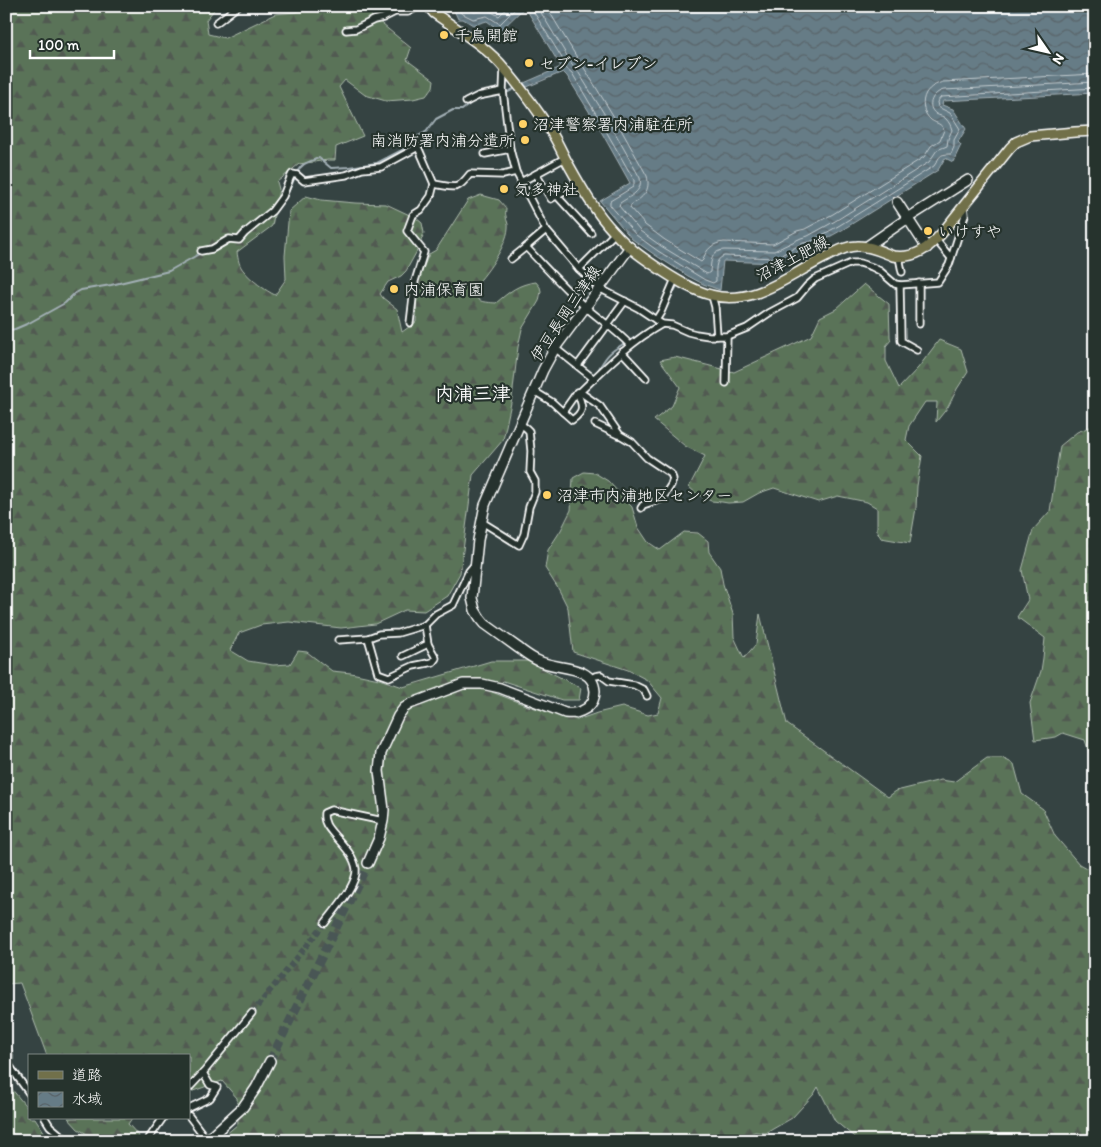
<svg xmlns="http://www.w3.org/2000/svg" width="1101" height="1147" font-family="Itim,'Klee One',sans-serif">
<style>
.forest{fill:url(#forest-firs);stroke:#acb9ac}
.water{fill:url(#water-waves);stroke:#a3b0b6}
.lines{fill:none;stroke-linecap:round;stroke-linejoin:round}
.shore{stroke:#c2cbcf;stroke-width:1}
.stream{stroke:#a3b0b6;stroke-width:2}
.street-tunnel{stroke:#495655;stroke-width:5.5;stroke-dasharray:5.5 3;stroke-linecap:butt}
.secondary-tunnel{stroke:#495655;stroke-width:9;stroke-dasharray:9 4.5;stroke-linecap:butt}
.street-casing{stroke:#fff;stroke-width:9}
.secondary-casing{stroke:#fff;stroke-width:12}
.primary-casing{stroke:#fff;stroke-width:12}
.street{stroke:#26332d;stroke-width:5.5}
.secondary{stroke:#26332d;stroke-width:9}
.primary{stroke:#71704a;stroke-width:9}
.poi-dot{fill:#ffd166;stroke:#26332d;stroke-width:2}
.labels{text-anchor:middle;stroke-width:4.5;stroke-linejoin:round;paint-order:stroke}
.poi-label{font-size:16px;fill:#fff;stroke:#26332d;text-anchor:start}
.street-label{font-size:16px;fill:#fff;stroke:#26332d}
.quarter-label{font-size:19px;font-weight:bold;fill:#fff;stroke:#26332d}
</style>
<defs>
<pattern id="forest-firs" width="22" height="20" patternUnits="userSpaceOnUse" patternTransform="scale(1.25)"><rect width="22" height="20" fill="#5a7359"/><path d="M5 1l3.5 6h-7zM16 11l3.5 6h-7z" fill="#515a51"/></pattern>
<pattern id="water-waves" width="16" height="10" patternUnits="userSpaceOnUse" patternTransform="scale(1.25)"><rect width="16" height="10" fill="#667c86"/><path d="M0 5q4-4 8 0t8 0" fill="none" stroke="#596469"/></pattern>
</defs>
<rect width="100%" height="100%" fill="#354342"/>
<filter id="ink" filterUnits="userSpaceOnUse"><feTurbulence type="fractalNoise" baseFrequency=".02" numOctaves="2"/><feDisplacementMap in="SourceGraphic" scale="10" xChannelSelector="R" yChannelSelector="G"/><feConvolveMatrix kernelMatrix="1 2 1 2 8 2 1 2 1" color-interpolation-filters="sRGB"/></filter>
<g filter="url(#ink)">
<!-- forest -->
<g class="forest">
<path d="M6 6H217L206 20 208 34 225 38 275 14 295 12 315 6H360L411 48 407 60 434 80 433 87 426 96 413 99 386 101 365 95 345 80 339 87 363 136 336 147 335 160H328L299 164 277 182 279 189 272 226 237 252C238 259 239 266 244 271 250 279 266 291 275 295L286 279 285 256 289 211 306 196 321 200 355 203 386 204 416 218 422 223 424 233 417 251 406 271 401 276 388 282 380 294 383 298 397 309 402 332 416 322 417 283 429 254 436 250 468 200 481 195 499 200 506 208C506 211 505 214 506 216 506 221 509 223 508 228 507 246 485 276 472 289 475 303 484 302 496 303 509 292 518 284 536 282L540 287 541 291 539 301 522 329 518 347 512 398 503 440 473 475 460 573 447 596 424 611 405 610 375 624 341 628 289 622 261 625 239 633 230 650 248 661 273 665 290 664 298 651 307 652 332 671 351 673 379 679 403 687 491 661H528L581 688 579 700H562L503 681 492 692 528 706 577 720 597 713 622 707 648 715 658 713 662 698 647 680 628 670 573 652 568 608 559 590 545 568 548 550 561 530 571 510 573 478 584 472 595 473 608 481 632 507 638 527 648 542 660 550 684 532 698 533 708 541 709 552 720 568 723 584 733 614 734 637 744 658 756 644 760 614 787 724 888 797 896 791 941 780 954 782 987 758H1002L1014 764 1022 794 1043 809 1055 836 1079 864 1095 873V1141H859L835 1121 818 1087 814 1094 792 1118 766 1133 755 1132 730 1141H218L238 1124 237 1098 222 1081 193 1091H189V1056H47L20 983 6 984Z"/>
<path d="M864 284 889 304 890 337 891 340 886 346V361L899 388 918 368 939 340 961 349 968 372 957 389 948 407 936 422 937 402H925L909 426 906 440 922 456 917 486 916 508 910 543 881 538 877 531V508L867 502 838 496 818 502 774 488 759 493 743 502 728 503 722 502 711 501 697 494 689 487 705 456 685 446 654 420 672 406 680 387 660 360 675 357 734 372 811 336 820 317 836 309Z"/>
<path d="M1095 425V765L1090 755 1085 740 1063 733 1056 737 1035 740 1030 703 1041 671 1043 658 1045 638 1017 617 1028 600 1022 570 1033 530 1050 511 1060 446 1077 432Z"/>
<path d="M6 1082 29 1110V1118H35L50 1141H6Z"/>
<path d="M68 1118H132L128 1124 139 1136 137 1141H100L78 1129Z"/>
</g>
<!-- water -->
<path class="water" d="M452 6H1095V93L943 101 942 105 953 109 966 129 958 142 961 145 953 162 945 158 938 170 842 230 811 247 805 248 776 263 723 261 720 290 703 284 688 276 655 255 632 239 600 201 630 183 598 126 567 76 563 72 527 87 524 83 561 67 525 7 500 31 487 21 473 25 463 19H458Z"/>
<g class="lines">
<!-- shore -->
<g class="shore">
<path d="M457 6 461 13 473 19 487 16 500 24 518 6"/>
<path d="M464 6 474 12 488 10 499 16 509 6"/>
<path d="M530 6 565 63 566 68 572 73 602 124 634 180V184L633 187 610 201V205L636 235 658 251 687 269 705 280 713 283 716 281C716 272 714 259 724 256L776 258 803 243 810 242 840 225 934 166C941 156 938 154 951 154L954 147V140L960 129 950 113 938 107 937 102 941 97 1095 88"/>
<path d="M537 6 572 64 577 70 608 120 640 178C643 192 630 196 620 203L619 206 640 231 661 246 707 274 710 272C711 261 711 251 724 250L774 251 801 238 808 236 837 220 929 162 937 150 947 146 948 139 952 130C951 126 949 122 946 119 944 116 939 116 936 114 925 106 933 92 944 90L1095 82"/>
<path d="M546 6 579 61 583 66 614 117 647 176C651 191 643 197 631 205L630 208 645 225 665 240 701 262 703 260C706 249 713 243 724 242L773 244 797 231 805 229 833 214 924 157 931 146 940 140 944 130C941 123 937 124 931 120 923 113 921 102 926 93 930 87 936 84 943 82L1095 74"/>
</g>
<!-- stream -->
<g class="stream">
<path d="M506 93 514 89"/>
<path d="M487 97 500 95"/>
<path d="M297 173C301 163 309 162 319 158L331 168 349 167 377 163 404 149 415 138 426 132 436 119 453 110H462L475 100"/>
<path d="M275 212 286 197 295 177"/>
<path d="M244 237 271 215"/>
<path d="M659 320 678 284"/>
<path d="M6 331 15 329 29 323 65 303 74 294 81 290 111 285 169 271 199 254V252"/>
<path d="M629 341 656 324"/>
<path d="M597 372C606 356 609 352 625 343"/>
</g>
<!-- street-tunnel -->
<path class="street-tunnel" d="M252 1013 325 923"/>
<!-- secondary-tunnel -->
<path class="secondary-tunnel" d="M270 1061 368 863"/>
<defs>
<g id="street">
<path d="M216 23 238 6"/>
<path d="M346 30 356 29 374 20 383 18 395 12H408L420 6"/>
<path d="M504 67 503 91 510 149 516 172 546 230 579 269 599 288 638 308 662 324 672 325 688 332 696 334 709 336H727L747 328 769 313 797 298 807 286 815 279 851 263H860L872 267 880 271 895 284 900 285 938 282 949 265 965 215 964 205"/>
<path d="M466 102 478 96 503 91"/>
<path d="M485 154 510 149"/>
<path d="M536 174 551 199 579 182"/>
<path d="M521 182 565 158"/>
<path d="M557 196 591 233"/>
<path d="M546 230 526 247C545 267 563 287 583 305 599 319 616 330 630 345"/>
<path d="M936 240 951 258"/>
<path d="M201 251 212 249 229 239 239 240 245 233 272 211 283 196 290 178 292 174 297 175 304 181 346 175 362 169 381 167 418 147 434 184"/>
<path d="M899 257 902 272"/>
<path d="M511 259 526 247"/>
<path d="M579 269 615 233"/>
<path d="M919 283V324"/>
<path d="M900 285 901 341 917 350"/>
<path d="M712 296 715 307 717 336"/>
<path d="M656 320 661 312 675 279"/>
<path d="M410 323 415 281 424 252 407 231 413 215 421 210 431 196 434 184C455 187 456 192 470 174L503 175 516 172"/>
<path d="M555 348 594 379"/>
<path d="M622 352 646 378"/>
<path d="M578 365 625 301"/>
<path d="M726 383 727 336"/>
<path d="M534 391 552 402 563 412 577 392H580C606 367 630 342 662 324"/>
<path d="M580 392 600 406 620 435 632 442 647 458 671 474 673 479 671 485 662 499 643 505 641 508"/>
<path d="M563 412 572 420C585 411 583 406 577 392"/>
<path d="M595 424 618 435"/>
<path d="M482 522 519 545 524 534 529 507 535 492V481L530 472 531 451 529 431 526 428 520 424"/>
<path d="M368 638 378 673 389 677 413 666 433 662 436 658 428 644 425 625"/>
<path d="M338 640 368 638 379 634 398 633 425 625 436 614 453 605 469 571 475 564"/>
<path d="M403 656 428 644"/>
<path d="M590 679 595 676 601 675 609 681 634 685 644 690 647 696"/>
<path d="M325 923C334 911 358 884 356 869 354 856 344 846 335 836 329 829 323 823 324 813L331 810 383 821"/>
<path d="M6 1041 9 1055V1065"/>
<path d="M6 1061 29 1093"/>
<path d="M189 1088 203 1073 252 1013"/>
<path d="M189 1108 210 1098 217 1087 210 1085 203 1073"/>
<path d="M189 1116 207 1140"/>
<path d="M45 1118 50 1126 68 1141"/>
<path d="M147 1141 163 1118"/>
<path d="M992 1141 993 1140 999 1141"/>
</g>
<g id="secondary">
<path d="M897 202 927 248"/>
<path d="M866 247 908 218 968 180"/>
<path d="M368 863 379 838 383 821 384 810 379 771 381 753 398 716 404 708 410 704 463 684H482L500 688 565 713C574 714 579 713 587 708 592 704 595 698 595 691 593 664 557 670 539 661 531 658 524 652 517 647 506 639 496 632 485 624L480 618 475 610 472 598 478 540 485 505 543 370 555 348 630 247"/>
<path d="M206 1141 243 1107 256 1088 270 1061"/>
</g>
<path id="primary" d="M428 6 434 13C458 30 487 47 505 69 521 88 537 109 550 130 556 139 561 150 566 160 580 185 594 211 614 232 628 248 646 260 664 272 678 281 694 291 711 295 754 307 789 275 826 257 836 252 846 246 857 246 869 245 882 252 893 256 915 259 929 248 942 233L1010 148 1016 142 1030 136 1075 132 1095 131"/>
</defs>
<!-- street casing -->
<use href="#street" class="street-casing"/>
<!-- secondary casing -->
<use href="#secondary" class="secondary-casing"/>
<!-- primary casing -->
<use href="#primary" class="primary-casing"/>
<!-- street -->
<use href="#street" class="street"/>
<!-- secondary -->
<use href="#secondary" class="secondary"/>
<!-- primary -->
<use href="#primary" class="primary"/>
</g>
</g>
<!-- markers -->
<g class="poi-dot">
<circle cx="444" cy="35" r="5"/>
<circle cx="529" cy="63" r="5"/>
<circle cx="523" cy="124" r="5"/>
<circle cx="525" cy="140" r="5"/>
<circle cx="504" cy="189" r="5"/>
<circle cx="928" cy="231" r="5"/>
<circle cx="394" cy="289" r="5"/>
<circle cx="547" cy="495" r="5"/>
</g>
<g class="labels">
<!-- poi labels -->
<g class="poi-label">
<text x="454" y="41">千鳥開館</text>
<text x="539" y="69">セブン-イレブン</text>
<text x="533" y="130">沼津警察署内浦駐在所</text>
<text x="515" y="146" text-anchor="end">南消防署内浦分遣所</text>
<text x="514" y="195">気多神社</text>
<text x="938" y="237">いけすや</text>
<text x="404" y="295">内浦保育園</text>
<text x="557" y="501">沼津市内浦地区センター</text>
</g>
<!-- street labels -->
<g class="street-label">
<text transform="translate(792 258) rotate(-28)" y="6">沼津土肥線</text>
<text transform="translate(565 313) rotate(-56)" y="6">伊豆長岡三津線</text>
</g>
<!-- quarter labels -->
<g class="quarter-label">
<text x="473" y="400">内浦三津</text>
</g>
</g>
<!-- margin -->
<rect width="1101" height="1147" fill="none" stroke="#26332d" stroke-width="25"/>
<rect x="12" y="12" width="1076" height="1122" fill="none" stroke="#fff" stroke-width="2" filter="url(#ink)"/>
<!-- legend -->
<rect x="28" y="1054" width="162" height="65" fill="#26332d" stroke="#7d8581"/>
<rect x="38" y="1071" width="25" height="8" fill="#71704a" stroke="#7d8581"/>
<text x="72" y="1080" font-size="15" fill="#ffffff">道路</text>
<rect x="38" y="1092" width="25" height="15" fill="url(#water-waves)" stroke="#7d8581"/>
<text x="72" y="1104" font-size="15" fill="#ffffff">水域</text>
<!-- north arrow -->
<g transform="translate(1048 52) rotate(124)" stroke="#26332d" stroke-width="4" paint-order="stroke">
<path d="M0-4L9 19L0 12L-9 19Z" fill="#ffffff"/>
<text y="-8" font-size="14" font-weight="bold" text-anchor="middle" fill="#ffffff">N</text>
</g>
<!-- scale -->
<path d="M30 50v8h84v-8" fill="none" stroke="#ffffff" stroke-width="2.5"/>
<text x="38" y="50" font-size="15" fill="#ffffff" stroke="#26332d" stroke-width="4" paint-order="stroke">100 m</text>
</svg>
